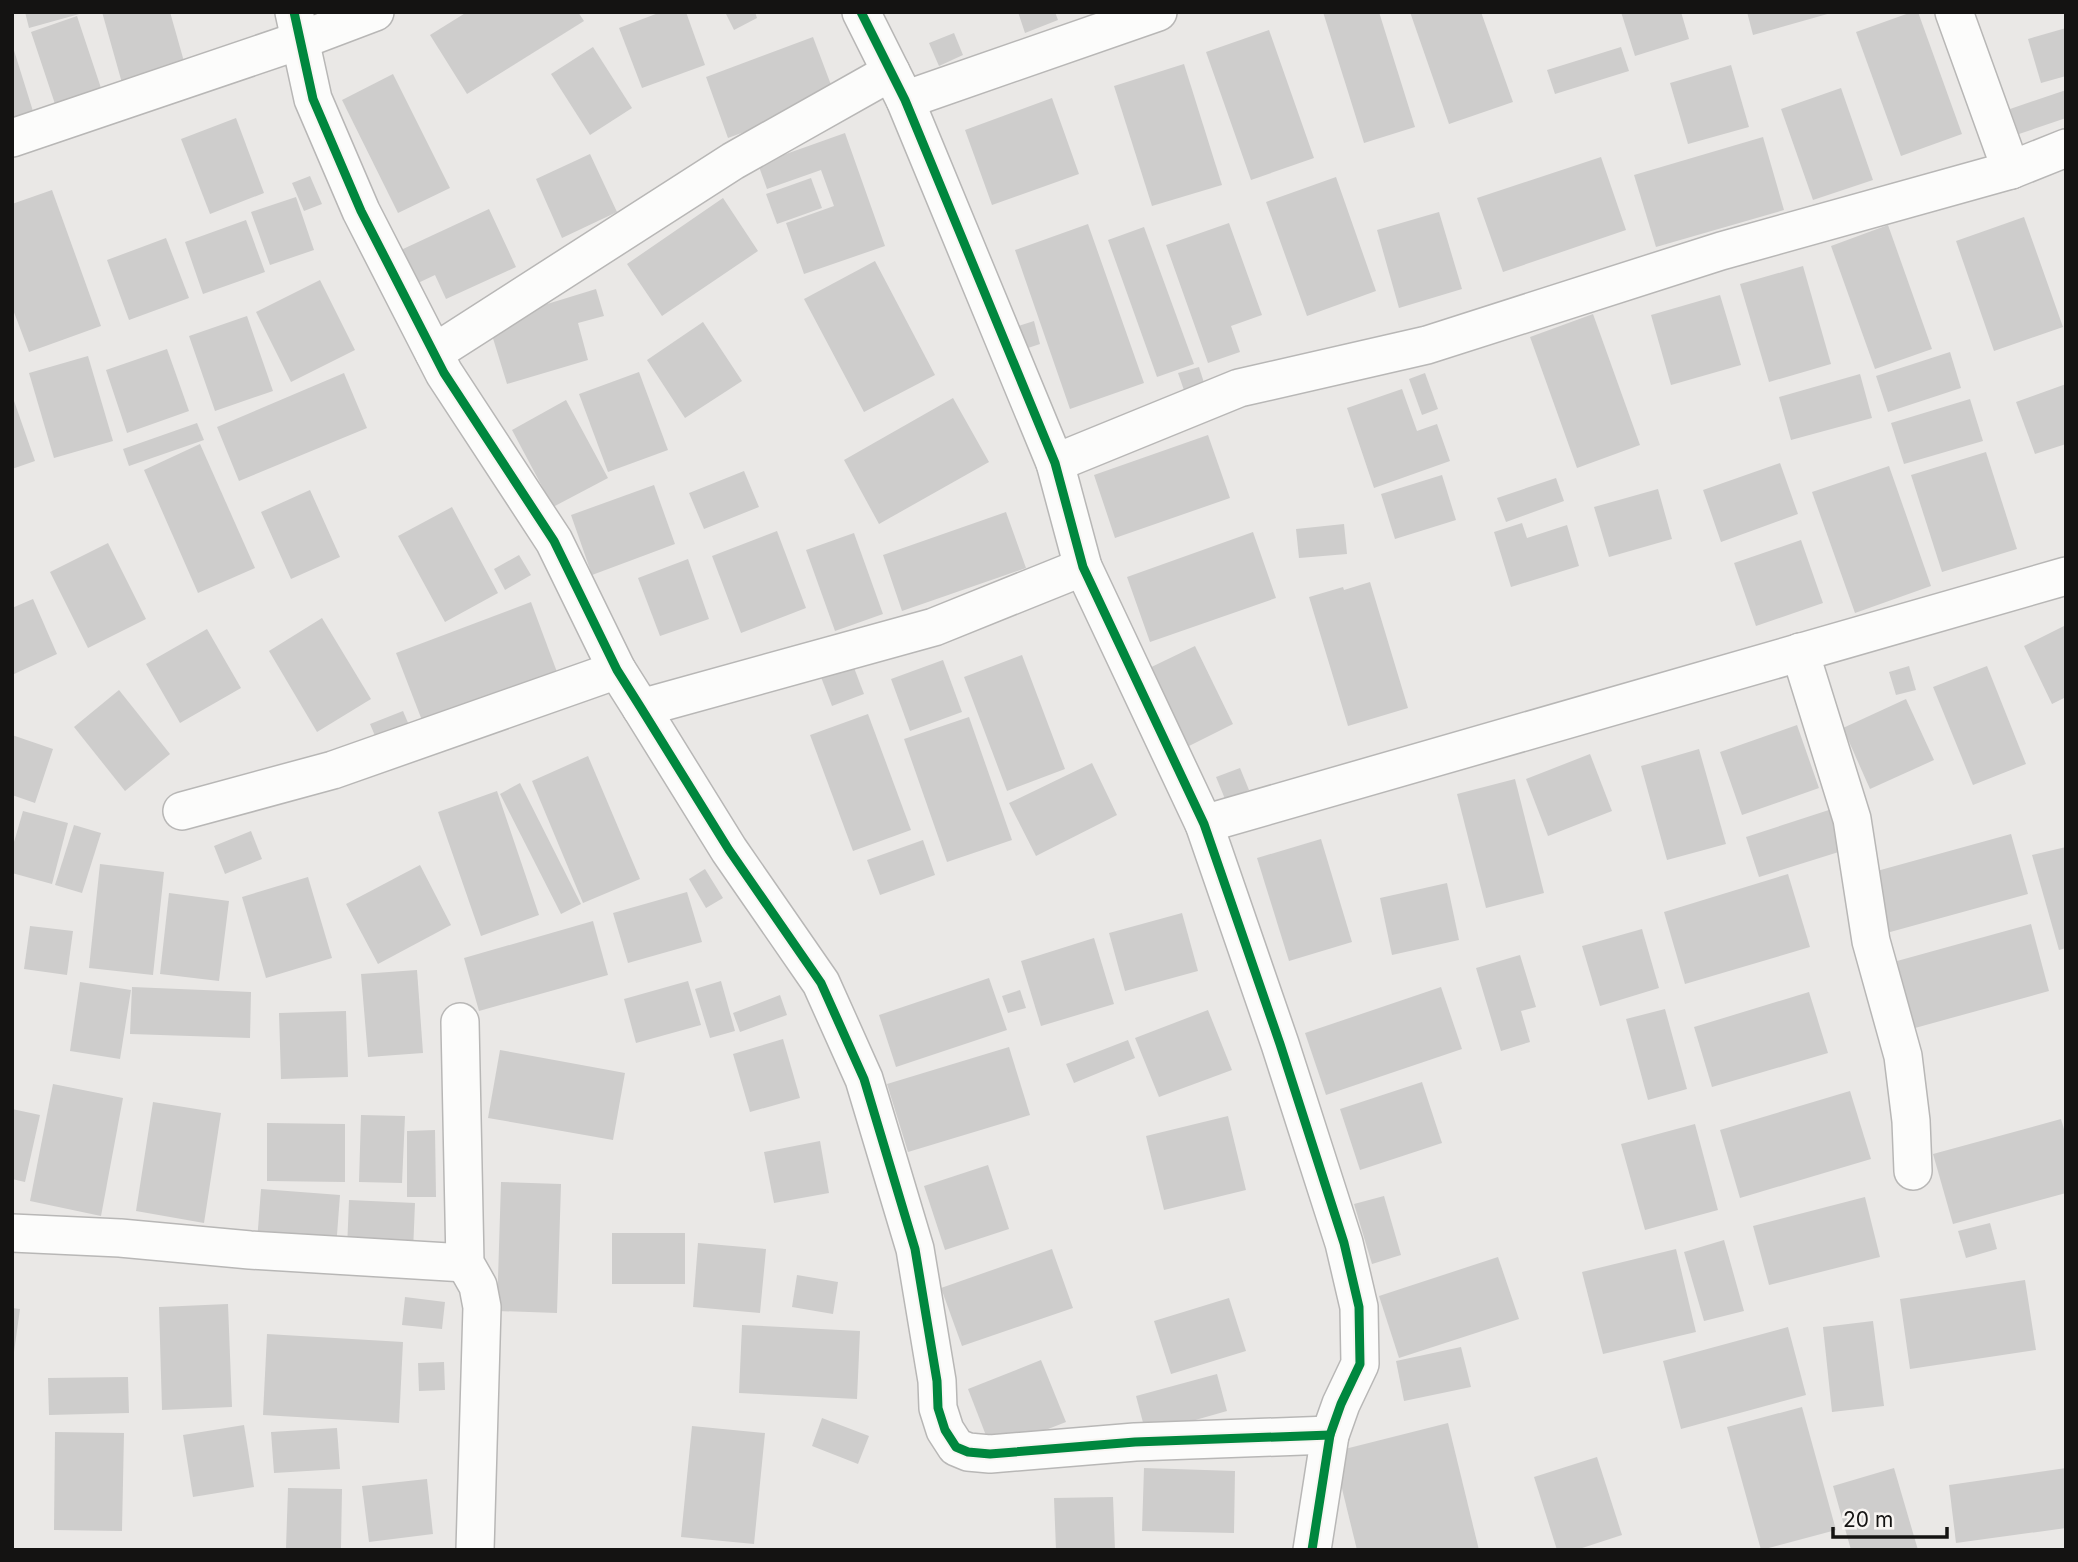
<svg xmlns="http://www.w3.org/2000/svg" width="2078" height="1562" font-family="Inter,sans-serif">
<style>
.building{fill:#cecdcc}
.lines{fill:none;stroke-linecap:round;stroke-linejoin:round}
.street-casing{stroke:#b8b7b6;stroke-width:40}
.street{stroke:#fcfcfb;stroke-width:37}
.cycleway-casing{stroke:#f8f5f2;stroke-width:13}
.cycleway{stroke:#00873e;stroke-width:9}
</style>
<rect width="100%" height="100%" fill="#eae8e6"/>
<!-- building -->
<g class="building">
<path d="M25 12H83V13L29 28Z"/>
<path d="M102 12H170L185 65 122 83Z"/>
<path d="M467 12H578L584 21 467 94 430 35Z"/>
<path d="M661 12H686L705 65 642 88 619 28Z"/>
<path d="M725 12H755L757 18 734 30Z"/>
<path d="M1018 12H1055L1058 20 1025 33Z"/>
<path d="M1323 12H1379L1415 127 1364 143Z"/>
<path d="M1410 12H1481L1513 102 1449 124Z"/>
<path d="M1621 12H1681L1689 39 1635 56Z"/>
<path d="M1747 12H1831V13L1753 35Z"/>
<path d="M1912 12H1918L1962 134 1901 156 1856 32Z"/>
<path d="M77 16 103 94 57 110 31 32Z"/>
<path d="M2066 28V76L2041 83 2028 39Z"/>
<path d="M1269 30 1314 158 1251 180 1206 52Z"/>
<path d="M954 33 963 55 939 66 929 43Z"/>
<path d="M813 37 836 98 728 138 706 77Z"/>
<path d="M12 44 37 124 12 132Z"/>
<path d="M593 47 632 108 590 135 551 74Z"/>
<path d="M1621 47 1629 71 1555 94 1547 70Z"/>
<path d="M1184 64 1222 185 1152 206 1114 86Z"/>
<path d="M1731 65 1749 127 1688 144 1670 83Z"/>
<path d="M393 74 450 188 398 213 342 100Z"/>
<path d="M1841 88 1873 180 1813 200 1781 109Z"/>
<path d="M2066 90V118L2019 134 2010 109Z"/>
<path d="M1052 98 1079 174 992 205 965 130Z"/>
<path d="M236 118 264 193 210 214 181 139Z"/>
<path d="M845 133 885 246 804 274 786 223 834 206 821 170 767 189 758 164Z"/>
<path d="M1763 137 1784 210 1656 247 1634 175Z"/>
<path d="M590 154 617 212 562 238 536 179Z"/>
<path d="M1601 157 1626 230 1503 272 1477 198Z"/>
<path d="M310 176 322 204 304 211 292 183Z"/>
<path d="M1336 177 1376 291 1307 316 1266 202Z"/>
<path d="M811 178 822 208 777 224 766 194Z"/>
<path d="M52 190 101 326 29 352 12 307V204Z"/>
<path d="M296 197 314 250 270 265 251 212Z"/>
<path d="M723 198 758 251 662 316 627 264Z"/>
<path d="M489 209 516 267 446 299 435 275 403 290 388 256Z"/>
<path d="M1439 212 1462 289 1399 308 1377 230Z"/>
<path d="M2024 217 2063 327 1994 351 1956 241Z"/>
<path d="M246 220 265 272 203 294 185 242Z"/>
<path d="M1229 223 1262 315 1231 326 1240 352 1208 363 1166 245Z"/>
<path d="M1088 224 1144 383 1070 409 1015 250Z"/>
<path d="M1888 225 1932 349 1875 369 1831 246Z"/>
<path d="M1144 227 1194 364 1157 377 1108 240Z"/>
<path d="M166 238 189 298 129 320 107 260Z"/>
<path d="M875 261 935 375 864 412 804 299Z"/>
<path d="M1803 266 1831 364 1769 382 1740 284Z"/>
<path d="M320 280 355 350 291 382 256 312Z"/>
<path d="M596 289 604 316 578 323 588 360 507 384 488 322Z"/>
<path d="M1720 295 1741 365 1671 385 1651 315Z"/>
<path d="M1593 314 1640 445 1577 468 1530 337Z"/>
<path d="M247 316 273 391 215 411 189 336Z"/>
<path d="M1034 321 1040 344 1013 353 1006 330Z"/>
<path d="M703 322 742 381 685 418 647 360Z"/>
<path d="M167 349 189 411 127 433 106 370Z"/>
<path d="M1950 352 1961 388 1888 412 1876 376Z"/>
<path d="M88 356 113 441 54 458 29 373Z"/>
<path d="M1199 367 1206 389 1186 396 1178 373Z"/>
<path d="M639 372 668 450 608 472 579 394Z"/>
<path d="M344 373 367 428 239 481 217 427Z"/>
<path d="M1425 373 1438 409 1422 415 1409 379Z"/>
<path d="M1860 374 1872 418 1791 440 1779 397Z"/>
<path d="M2066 384V444L2035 454 2016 402Z"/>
<path d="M1402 389 1417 431 1437 424 1450 461 1374 488 1347 408Z"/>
<path d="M12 395 35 461 12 469Z"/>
<path d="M953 398 989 462 879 524 844 460Z"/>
<path d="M1970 399 1983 441 1904 464 1891 423Z"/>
<path d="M566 400 608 478 553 507 512 430Z"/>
<path d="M197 423 204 440 129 466 123 449Z"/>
<path d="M1208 435 1230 498 1115 538 1094 475Z"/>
<path d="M200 444 255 568 198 593 144 470Z"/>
<path d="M1986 452 2017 549 1942 572 1911 475Z"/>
<path d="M1780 463 1798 514 1721 542 1703 490Z"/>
<path d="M1889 466 1931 586 1855 613 1812 492Z"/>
<path d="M744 471 759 507 704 529 689 493Z"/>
<path d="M1442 475 1456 520 1395 539 1381 494Z"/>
<path d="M1556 478 1564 501 1506 522 1497 498Z"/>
<path d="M654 485 675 544 592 575 571 515Z"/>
<path d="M1658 489 1672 539 1609 557 1594 507Z"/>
<path d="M310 490 340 557 291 579 261 512Z"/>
<path d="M452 507 498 593 445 622 398 536Z"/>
<path d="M1006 512 1026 568 902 611 883 555Z"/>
<path d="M1522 523 1527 538 1567 525 1579 566 1511 587 1494 532Z"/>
<path d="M1344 524 1347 554 1299 558 1296 529Z"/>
<path d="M777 531 806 608 741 633 712 556Z"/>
<path d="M1253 532 1276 598 1150 642 1127 577Z"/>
<path d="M854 533 883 614 835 631 806 550Z"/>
<path d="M1801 540 1823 603 1756 626 1734 563Z"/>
<path d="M108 543 146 619 88 648 50 572Z"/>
<path d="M519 555 531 575 505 590 494 569Z"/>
<path d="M688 559 709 619 660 636 638 578Z"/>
<path d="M1370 582 1408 708 1348 726 1309 597 1343 587 1344 590Z"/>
<path d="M33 599 57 654 12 675V608Z"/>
<path d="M531 602 557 672 423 723 396 653Z"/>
<path d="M322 618 371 699 317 732 269 651Z"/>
<path d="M2066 625V697L2052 704 2024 646Z"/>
<path d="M207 629 241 688 180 723 146 664Z"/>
<path d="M1195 646 1233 724 1177 752 1139 673Z"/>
<path d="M1022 655 1065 769 1007 791 964 677Z"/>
<path d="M943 660 962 712 910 731 891 679Z"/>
<path d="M853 665 864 694 832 706 821 677Z"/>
<path d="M1909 666 1916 690 1896 695 1889 672Z"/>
<path d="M1987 666 2026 764 1973 785 1933 687Z"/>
<path d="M119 690 170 754 125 791 74 727Z"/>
<path d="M1906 699 1934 760 1870 789 1843 728Z"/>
<path d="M403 711 414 737 381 750 370 724Z"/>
<path d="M868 714 911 830 853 851 810 735Z"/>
<path d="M969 717 1012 840 947 862 904 739Z"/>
<path d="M1797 725 1819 788 1742 815 1720 752Z"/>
<path d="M12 735 53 749 35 803 12 795Z"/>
<path d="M1699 749 1726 844 1667 860 1641 766Z"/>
<path d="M1590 754 1612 811 1548 836 1526 779Z"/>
<path d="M588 756 640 879 583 903 532 781Z"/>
<path d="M1092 763 1117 815 1036 856 1009 803Z"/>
<path d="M1240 768 1249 790 1225 799 1216 777Z"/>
<path d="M1515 779 1544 893 1486 908 1457 794Z"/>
<path d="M520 783 581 904 561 914 500 794Z"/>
<path d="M497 791 539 915 481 936 438 812Z"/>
<path d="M1832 809 1845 850 1759 877 1746 837Z"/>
<path d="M23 811 68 823 52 884 12 873V849Z"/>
<path d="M74 825 101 833 82 893 55 885Z"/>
<path d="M251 831 262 859 225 874 214 846Z"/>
<path d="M2011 834 2028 894 1883 934 1866 874Z"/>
<path d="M1321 839 1352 942 1289 961 1257 858Z"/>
<path d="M923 840 935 875 880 895 867 860Z"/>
<path d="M2066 847V948L2059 950 2032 855Z"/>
<path d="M100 864 164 872 153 975 89 968Z"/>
<path d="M420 865 451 925 378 964 346 904Z"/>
<path d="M705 869 723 898 706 908 689 879Z"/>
<path d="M1788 874 1810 947 1685 984 1664 912Z"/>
<path d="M308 877 332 958 266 978 242 897Z"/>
<path d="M1447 883 1459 940 1392 955 1380 898Z"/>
<path d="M687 892 702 942 628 963 613 913Z"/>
<path d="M169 893 229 901 219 981 160 974Z"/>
<path d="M1182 913 1198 971 1125 991 1109 933Z"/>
<path d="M593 921 608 975 479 1011 464 958Z"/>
<path d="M2031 924 2049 991 1915 1028 1897 961Z"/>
<path d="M30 926 73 931 67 975 24 969Z"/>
<path d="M1642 929 1659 988 1600 1006 1582 946Z"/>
<path d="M1094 938 1114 1004 1041 1026 1021 961Z"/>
<path d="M1520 955 1536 1007 1521 1011 1530 1042 1501 1051 1476 968Z"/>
<path d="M417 970 423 1053 368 1057 361 974Z"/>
<path d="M989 978 1007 1030 896 1067 879 1015Z"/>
<path d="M688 981 701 1025 636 1043 624 999Z"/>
<path d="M721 981 735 1031 710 1038 695 989Z"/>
<path d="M80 982 131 990 120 1059 70 1051Z"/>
<path d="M132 987 251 992 250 1038 130 1034Z"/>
<path d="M1441 987 1462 1049 1326 1095 1305 1033Z"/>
<path d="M1020 990 1026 1008 1008 1013 1002 996Z"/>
<path d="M1809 992 1828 1053 1712 1087 1694 1027Z"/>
<path d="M780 995 787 1015 740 1032 733 1013Z"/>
<path d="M1665 1009 1687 1089 1648 1100 1626 1019Z"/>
<path d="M1208 1010 1232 1070 1159 1097 1135 1038Z"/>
<path d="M346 1011 348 1077 281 1079 279 1013Z"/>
<path d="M783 1039 800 1098 750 1112 733 1054Z"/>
<path d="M1128 1040 1135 1058 1074 1083 1066 1064Z"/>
<path d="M1009 1047 1030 1115 908 1152 887 1084Z"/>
<path d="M500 1050 625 1073 613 1140 488 1118Z"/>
<path d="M1422 1082 1442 1143 1360 1170 1340 1109Z"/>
<path d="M53 1084 123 1098 101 1216 30 1201Z"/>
<path d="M1850 1091 1871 1159 1740 1198 1720 1130Z"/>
<path d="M153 1102 221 1113 204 1223 136 1211Z"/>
<path d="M12 1109 40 1115 25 1182 12 1179Z"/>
<path d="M361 1115 405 1116 402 1183 359 1182Z"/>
<path d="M1228 1116 1246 1190 1164 1210 1146 1136Z"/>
<path d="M2061 1119 2066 1136V1193L1953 1224 1933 1154Z"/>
<path d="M267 1123 345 1124V1182L267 1181Z"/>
<path d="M1695 1124 1718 1210 1645 1230 1621 1144Z"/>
<path d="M435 1130 436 1197H407V1131Z"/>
<path d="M820 1141 829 1193 774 1203 764 1152Z"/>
<path d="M988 1165 1009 1229 945 1250 924 1186Z"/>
<path d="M501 1182 561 1184 557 1313 497 1311Z"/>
<path d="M261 1189 340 1195 336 1248 257 1242Z"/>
<path d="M1384 1196 1401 1255 1372 1264 1354 1204Z"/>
<path d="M1865 1197 1880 1257 1769 1285 1753 1226Z"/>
<path d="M349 1200 415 1203 413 1252 347 1249Z"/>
<path d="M1990 1223 1997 1249 1966 1258 1958 1231Z"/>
<rect x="612" y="1233" width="73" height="51"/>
<path d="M1724 1240 1744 1311 1704 1321 1684 1252Z"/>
<path d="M698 1243 766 1249 760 1313 693 1307Z"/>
<path d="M1052 1249 1073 1308 962 1346 941 1288Z"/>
<path d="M1676 1249 1696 1332 1603 1354 1582 1272Z"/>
<path d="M1498 1257 1519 1319 1399 1358 1379 1296Z"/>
<path d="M797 1275 838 1282 833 1314 792 1307Z"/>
<path d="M2025 1280 2036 1350 1910 1369 1900 1299Z"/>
<path d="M405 1297 445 1302 442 1329 402 1325Z"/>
<path d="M1229 1298 1246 1351 1171 1374 1154 1321Z"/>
<path d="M228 1304 232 1407 162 1410 159 1307Z"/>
<path d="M12 1308 20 1309 14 1352H12Z"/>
<path d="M1873 1321 1884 1406 1832 1412 1823 1327Z"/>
<path d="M742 1325 860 1331 857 1399 739 1393Z"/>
<path d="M1788 1327 1806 1395 1681 1429 1663 1361Z"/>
<path d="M267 1334 403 1342 399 1423 263 1415Z"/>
<path d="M1461 1347 1471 1387 1404 1401 1396 1361Z"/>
<path d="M1041 1360 1066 1422 992 1451 968 1389Z"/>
<path d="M444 1362 445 1390 419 1391 418 1363Z"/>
<path d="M1217 1374 1227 1411 1146 1434 1136 1396Z"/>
<path d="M128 1377 129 1413 49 1415 48 1378Z"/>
<path d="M1802 1407 1836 1530 1761 1550 1727 1427Z"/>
<path d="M822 1418 869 1436 858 1464 812 1446Z"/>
<path d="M1448 1423 1479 1550H1357L1333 1452Z"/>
<path d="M244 1425 254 1487 193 1497 183 1435Z"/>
<path d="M692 1426 765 1433 754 1544 681 1537Z"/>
<path d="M337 1428 340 1469 274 1473 271 1432Z"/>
<path d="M55 1432 124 1433 122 1531 54 1530Z"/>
<path d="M1597 1457 1622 1535 1576 1550H1557L1534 1477Z"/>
<path d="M1144 1468 1235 1471 1234 1533 1142 1531Z"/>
<path d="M1894 1468 1918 1550H1851L1833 1486Z"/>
<path d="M2066 1468V1528L1956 1543 1949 1485Z"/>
<path d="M427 1479 433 1534 369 1542 362 1486Z"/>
<path d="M288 1488 342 1489 341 1548H286Z"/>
<path d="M1113 1497 1115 1550H1056L1054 1498Z"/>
</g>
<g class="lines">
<defs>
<g id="street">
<path d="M294 12 313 99 361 211 444 373 554 541 617 670 641 708 729 850 821 983 864 1079 915 1249 937 1381 938 1408 945 1430 956 1447 968 1452 990 1454 1135 1442 1330 1435"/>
<path d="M861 12 905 100 1055 463 1083 567 1204 824 1280 1044 1344 1243 1359 1307 1360 1364 1341 1404 1330 1435 1312 1550"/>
<path d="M1954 12 2011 170"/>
<path d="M905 100 1158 12"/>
<path d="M12 138 301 40 375 12"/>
<path d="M434 353 733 161 891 72"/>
<path d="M1055 463 1239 388 1427 345 1721 251 2011 170 2066 148"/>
<path d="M1800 652 1852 819 1871 941 1903 1056 1911 1121 1913 1171"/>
<path d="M641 708 934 627 1083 567"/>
<path d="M182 811 333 770 617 670"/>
<path d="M1204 824 2066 576"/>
<path d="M460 1022 465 1263 478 1286 482 1307 475 1550"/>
<path d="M12 1233 120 1238 250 1250 465 1263"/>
</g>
</defs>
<!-- street casing -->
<use href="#street" class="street-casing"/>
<!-- street -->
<use href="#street" class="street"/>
<defs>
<g id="cycleway">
<path d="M294 12 313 99 361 211 444 373 554 541 617 670 641 708 729 850 821 983 864 1079 915 1249 937 1381 938 1408 945 1430 956 1447 968 1452 990 1454 1135 1442 1330 1435"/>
<path d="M861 12 905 100 1055 463 1083 567 1204 824 1280 1044 1344 1243 1359 1307 1360 1364 1341 1404 1330 1435 1312 1550"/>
</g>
</defs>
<!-- cycleway casing -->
<use href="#cycleway" class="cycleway-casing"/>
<!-- cycleway -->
<use href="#cycleway" class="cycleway"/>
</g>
<!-- border -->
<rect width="2078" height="1562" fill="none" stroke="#141312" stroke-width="28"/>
<!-- scale -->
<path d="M1833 1527v10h114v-10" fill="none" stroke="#141312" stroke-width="3.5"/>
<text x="1843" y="1527" font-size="21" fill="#141312" stroke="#f8f5f2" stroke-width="5" paint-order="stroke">20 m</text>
</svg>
